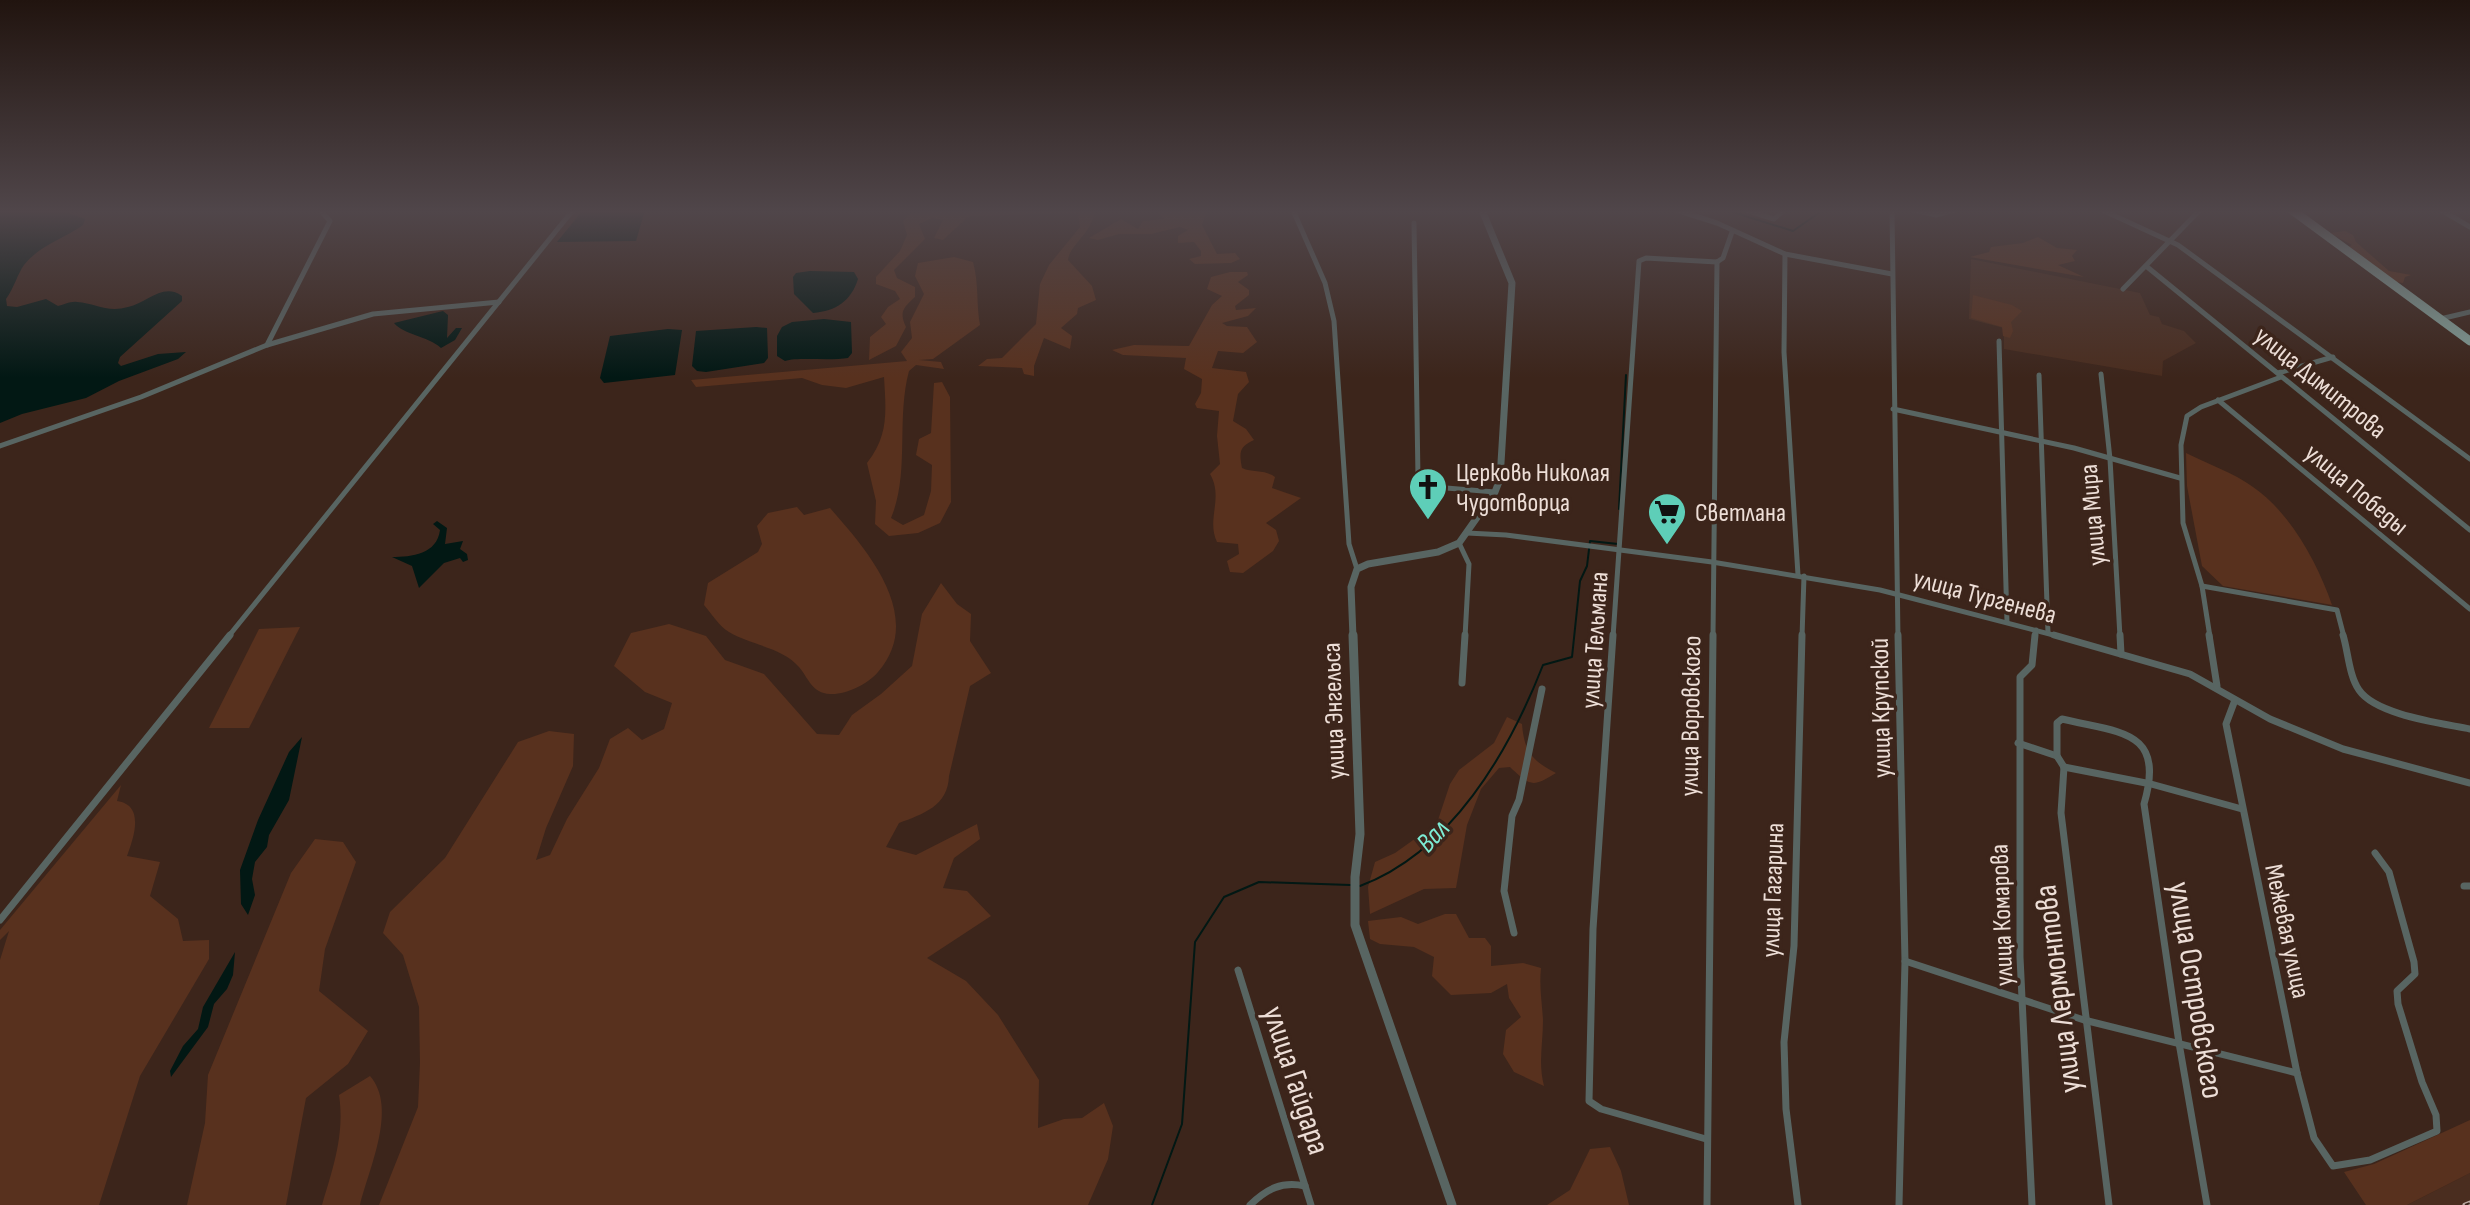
<svg xmlns="http://www.w3.org/2000/svg" width="2470" height="1205" font-family="'Sofia Sans Condensed',sans-serif">
<style>
.built{fill:#4a2d1f}
.green{fill:#58311e}
.water{fill:#021814}
.lines{fill:none;stroke-linecap:round;stroke-linejoin:round}
.stream{stroke:#021814;stroke-width:2}
.minor-far1{stroke:#586562;stroke-width:5}
.minor{stroke:#586562;stroke-width:7}
.tertiary-far1{stroke:#586562;stroke-width:7}
.tertiary{stroke:#586562;stroke-width:9}
.primary{stroke:#839f98;stroke-width:9}
.rail-casing{stroke:#bcaaa3;stroke-width:5}
.rail{stroke:#3c251b;stroke-width:2;stroke-dasharray:5;stroke-linecap:butt}
.labels{text-anchor:middle;stroke-width:7;stroke-linejoin:round;paint-order:stroke}
.street-label{font-size:26px;fill:#edded7;stroke:#3c251b}
.poi-label{font-size:26px;fill:#edded7;stroke:#3c251b;text-anchor:start}
.water-label{font-size:28px;font-style:italic;fill:#7decd5;stroke:#3c251b}
.near-street-label{font-size:32px;fill:#edded7;stroke:#3c251b}
</style>
<rect width="100%" height="100%" fill="#3c251b"/>
<!-- built -->
<g class="built">
<path d="M1971 259 2140 293 2150 315 2159 317 2162 324 2184 331 2196 343 2163 361 2162 376 2004 349V328L1969 319Z"/>
<path d="M2470 1173V1205H2407Z"/>
</g>
<!-- green -->
<g class="green">
<path d="M971 210 1095 211C1091 235 1070 244 1068 260L1092 286 1096 300 1078 308 1077 314 1061 328 1072 336 1070 349 1044 338 1034 366V376L1024 374 1022 368 978 366 987 359 1002 358 1036 324 1040 284 1049 265 1080 227 1078 213 969 216 943 240 934 238 943 220 932 218 919 224 925 239 894 270 897 278 915 287V297C903 308 899 312 906 327L896 346 869 360 870 337 886 324 881 317 888 307 900 299 895 291 876 284V277L900 251 907 235 903 221 910 213Z"/>
<path d="M1159 210H1207L1202 225 1217 254 1235 253 1240 259 1231 263 1195 264 1189 259 1201 256V251L1194 242 1178 243V236L1188 230 1180 227 1151 234H1119L1098 240 1089 238 1121 219 1138 229 1143 221 1164 219 1158 212Z"/>
<path d="M2345 231 2353 235 2356 242 2389 271 2411 275 2405 277 2403 283 2396 282 2348 247 2352 245 2330 233Z"/>
<path d="M2038 237 2057 248 2077 250 2072 256 2075 261 2058 265 2084 277 1970 257 1989 252 1991 247 2023 243Z"/>
<path d="M954 257 973 262C979 283 976 304 980 325L933 359 919 360 941 362 944 369 916 365 909 371C896 419 910 473 891 518L903 525 924 515 931 491 932 465 916 455 919 439 931 433 934 383 942 382 950 397 951 502 940 523 918 533 889 536 875 524 876 501 867 463C889 435 886 411 884 377L846 388 822 385 802 378 696 387 691 380 907 361 901 352 912 338 910 322 924 294 915 276 918 263Z"/>
<path d="M1230 272H1247L1248 275 1238 282 1249 290V295L1235 306 1236 310 1256 308 1248 316 1222 323 1227 326 1247 327 1257 342 1243 353 1218 351 1212 368 1246 372 1249 382 1238 394 1233 421 1246 429 1254 440C1239 447 1239 452 1242 468 1253 473 1264 469 1275 477L1272 488 1301 498 1266 523 1276 530 1279 541 1273 551 1243 573 1230 572 1227 561 1239 554 1238 544 1217 542C1206 519 1224 498 1210 474L1220 464 1217 436 1219 411 1197 408 1195 404 1201 393 1202 379 1184 369 1186 358 1123 355 1112 350 1134 345 1189 346 1212 305 1222 296 1207 289 1211 277Z"/>
<path d="M1973 295 2012 305 2022 311 2011 322 2013 331 2010 338 2003 336 2002 327 1971 318Z"/>
<path d="M2186 453C2208 464 2234 473 2253 487 2290 512 2318 564 2332 605L2223 586 2202 566 2187 486Z"/>
<path d="M797 507 804 515 830 508C867 550 926 617 878 672 868 684 846 695 830 694 812 693 809 679 799 667 782 647 750 645 729 632 719 626 711 613 704 605L708 583 758 552 762 544 757 526 768 513Z"/>
<path d="M941 583 957 604 971 614 970 641 991 673 970 686 949 776C948 806 923 814 899 823L886 847 916 855 977 824 980 839 954 858 943 888 967 891 991 916 927 958 966 981 998 1015 1039 1080 1038 1128 1064 1119 1082 1118 1104 1103 1113 1126 1108 1159 1088 1205H379L418 1107 420 1063 419 1007 403 955 383 933 390 912 445 858 518 742 549 731 574 734 573 766 546 828 536 860 550 855 567 819 599 768 610 739 628 728 642 740 664 729 672 703 645 692 614 666 631 633 669 624 706 636 725 660 764 674 817 734 839 735 852 715 881 694 912 666 922 614Z"/>
<path d="M300 627 249 728H209L259 629Z"/>
<path d="M1507 717 1522 724C1524 751 1532 761 1556 773 1532 788 1530 786 1510 767L1499 768 1481 789 1467 825 1456 888 1424 889 1370 914 1368 887 1375 862 1395 853 1437 823 1450 784 1459 770 1494 743Z"/>
<path d="M121 785 117 801C145 805 134 837 127 856L160 862 150 896 178 919 183 941 209 940V959L140 1076 99 1205H0V960L9 931 0 940V930Z"/>
<path d="M315 839 343 842 356 862 325 949 319 991 368 1031 348 1064 306 1098 286 1205H187L205 1123 208 1075 291 873Z"/>
<path d="M1445 914H1456L1469 938H1485L1491 946V966L1523 963 1541 968C1539 987 1542 1002 1543 1020 1543 1044 1538 1063 1544 1086L1514 1072 1503 1054 1506 1030 1521 1017 1509 998 1507 984 1491 993 1451 995 1432 976 1434 957 1414 947 1380 944 1370 939 1368 921 1401 917 1418 924Z"/>
<path d="M370 1076C398 1108 369 1168 360 1205H322C333 1168 345 1134 339 1095Z"/>
<path d="M2470 1120V1173L2407 1205H2366L2344 1172 2374 1164Z"/>
<path d="M1610 1147 1621 1171 1629 1205H1547L1570 1190 1590 1149Z"/>
</g>
<!-- water -->
<g class="water">
<path d="M0 210H61L85 219 83 225C63 239 40 245 24 265 18 273 14 288 6 299L7 306 17 307 46 299 58 306C63 305 71 301 77 302 95 303 107 313 128 307 147 303 163 282 182 296V301L120 357 118 363 121 366 158 354 186 352 178 359 119 381 86 398 22 414 0 423Z"/>
<path d="M583 210H645L636 241 557 242Z"/>
<path d="M810 271 854 272 858 279C851 301 836 311 813 313L794 294 793 277 796 273Z"/>
<path d="M443 311 448 315 447 338 456 328H462L455 340 441 348C428 336 404 335 394 323Z"/>
<path d="M824 319 851 322 852 353 848 358C831 361 797 357 785 361L777 356V336L782 327 792 322Z"/>
<path d="M756 327 767 328 768 358 764 363 706 372 697 371 692 366 696 331Z"/>
<path d="M668 329 682 330 675 375 604 383 600 378 610 336Z"/>
<path d="M437 521 447 528 445 544 463 541 460 549 467 554 468 560 463 562 460 558 444 563 419 588 412 566 392 557C412 557 437 554 440 530L433 524Z"/>
<path d="M302 737 289 800 269 835 267 847 255 862 252 879 255 895 248 915 241 904 240 870 258 820 289 752Z"/>
<path d="M235 952 233 975 227 989 214 1004 208 1027 171 1077 170 1071 183 1046 198 1029 203 1007Z"/>
</g>
<g class="lines">
<!-- stream -->
<g class="stream">
<path d="M1726 210 1793 231 1823 210"/>
<path d="M1619 509 1626 375"/>
<path d="M1360 886C1451 852 1509 752 1543 665L1572 657 1580 581 1587 566 1590 541 1618 544"/>
<path d="M1152 1205 1182 1124 1195 942 1224 897 1259 882 1350 885"/>
</g>
<!-- minor-far1 -->
<g class="minor-far1">
<path d="M1293 210 1325 283 1334 321 1349 544 1357 569"/>
<path d="M1676 210 1717 223 1785 254 1892 274"/>
<path d="M1745 210 1774 219 1784 210"/>
<path d="M1892 210 1898 637"/>
<path d="M1914 210 1936 215 1955 210"/>
<path d="M2102 210 2178 245 2470 459"/>
<path d="M2441 210 2470 227"/>
<path d="M1414 223 1418 478 1422 486 1495 492"/>
<path d="M1785 254 1784 352 1798 575"/>
<path d="M1717 262 1723 258 1732 232"/>
<path d="M2146 266 2470 530"/>
<path d="M2123 289 2200 210"/>
<path d="M2440 319 2470 312"/>
<path d="M1999 341 2007 622"/>
<path d="M267 345 330 221 320 210"/>
<path d="M2278 373 2333 357"/>
<path d="M2101 374 2110 459 2120 637"/>
<path d="M2039 375 2048 633"/>
<path d="M2218 400 2470 609"/>
<path d="M1893 409 2074 448 2180 478"/>
<path d="M0 446 141 397 267 345 373 314 499 302"/>
<path d="M1467 533 1506 535 1712 562 1880 590 2061 637"/>
<path d="M1459 543 1469 564 1465 637"/>
<path d="M2202 586 2337 610 2344 637"/>
<path d="M228 637 573 210"/>
<path d="M1613 637 1639 261 1646 258 1717 262"/>
<path d="M1713 637 1717 262"/>
<path d="M1802 637 1804 576"/>
<path d="M2035 637 2036 630"/>
<path d="M2210 637 2202 586 2183 523 2181 445 2187 416 2201 407 2281 377"/>
</g>
<!-- minor -->
<g class="minor">
<path d="M1613 635 1593 929 1589 1101 1601 1109 1706 1139"/>
<path d="M1898 635 1905 961 1899 1205"/>
<path d="M2054 635 2190 674 2270 719 2343 749 2470 783"/>
<path d="M2120 635 2121 654"/>
<path d="M2209 635 2217 686"/>
<path d="M2343 635C2348 651 2349 676 2359 690 2376 715 2441 723 2470 729"/>
<path d="M1462 683 1465 635"/>
<path d="M2235 700 2226 724 2297 1073 2314 1138 2333 1166 2370 1160 2437 1131 2436 1115 2422 1082 2398 1004 2397 991 2415 974 2414 962 2389 872 2375 853"/>
<path d="M2018 743 2057 756"/>
<path d="M2064 767 2057 756V723L2062 719C2119 733 2166 729 2144 804L2179 1043 2207 1205"/>
<path d="M2064 767 2061 813 2109 1205"/>
<path d="M2064 767 2151 784 2242 809"/>
<path d="M2464 886H2470"/>
<path d="M0 920 230 635"/>
<path d="M1514 933 1504 891 1512 816 1519 800 1542 689"/>
<path d="M1905 961 2084 1020 2297 1073"/>
<path d="M1238 970 1311 1205"/>
<path d="M1250 1205C1267 1189 1281 1181 1305 1186"/>
<path d="M1707 1205 1713 635"/>
<path d="M1798 1205 1786 1109 1784 1042 1794 946 1802 635"/>
<path d="M2032 1205 2020 957V677L2032 665 2035 635"/>
</g>
<!-- tertiary-far1 -->
<path class="tertiary-far1" d="M1353 637 1351 587 1357 569 1368 564 1438 552 1459 543 1495 492 1500 479 1512 283 1482 210"/>
<!-- tertiary -->
<path class="tertiary" d="M1353 635 1360 834 1355 877V925L1452 1205"/>
<!-- primary -->
<path class="primary" d="M2292 210 2470 341"/>
<defs>
<path id="rail" d="M2465 1205 2470 1203"/>
</defs>
<!-- rail casing -->
<use href="#rail" class="rail-casing"/>
<!-- rail -->
<use href="#rail" class="rail"/>
</g>
<!-- sky -->
<linearGradient id="sky" x2="0" y2="1"><stop stop-color="#21140f"/><stop offset="0.56" stop-color="#50464a"/><stop offset="1" stop-color="#50464a" stop-opacity="0"/></linearGradient>
<rect width="2470" height="378" fill="url(#sky)"/>
<!-- icons -->
<defs>
<symbol id="church-pin" viewBox="-11 -11 22 30"><path d="M0 17L-7.5 6A9.5 9.5 0 1 1 7.5 6Z" fill="#5eceb8" stroke="#3c251b"/><path d="M-1.2-6h2.4v3.5h3.3v2.4h-3.3V6h-2.4V-.1h-3.3v-2.4h3.3Z" fill="#111"/></symbol>
<symbol id="supermarket-pin" viewBox="-11 -11 22 30"><path d="M0 17L-7.5 6A9.5 9.5 0 1 1 7.5 6Z" fill="#5eceb8" stroke="#3c251b"/><path d="M-6-5.5h2.5l.6 2H6L4.5 2H-2.5L-4.4-4H-6ZM-1.5 3.2a1.3 1.3 0 1 0 .1 0ZM3 3.2a1.3 1.3 0 1 0 .1 0Z" fill="#111"/></symbol>
</defs>
<g fill-rule="evenodd">
<use href="#church-pin" x="1406" y="465" width="44" height="60"/>
<use href="#supermarket-pin" x="1645" y="490" width="44" height="60"/>
</g>
<g class="labels">
<!-- street labels -->
<g class="street-label">
<text transform="translate(2321 382) rotate(39)" y="9">улица Димитрова</text>
<text transform="translate(2357 489) rotate(40)" y="9">улица Победы</text>
<text transform="translate(2092 515) rotate(-95)" y="9">улица Мира</text>
<text transform="translate(1985 596) rotate(15)" y="9">улица Тургенева</text>
<text transform="translate(1594 640) rotate(-86)" y="9">улица Тельмана</text>
<text transform="translate(1880 708) rotate(-91)" y="9">улица Крупской</text>
<text transform="translate(1333 711) rotate(-92)" y="9">улица Энгельса</text>
<text transform="translate(1690 716) rotate(-89)" y="9">улица Воровского</text>
<text transform="translate(1772 890) rotate(-88)" y="9">улица Гагарина</text>
<text transform="translate(2001 915) rotate(-92)" y="9">улица Комарова</text>
<text transform="translate(2288 931) rotate(78)" y="9">Межевая улица</text>
</g>
<!-- poi labels -->
<g class="poi-label">
<text x="1456" y="481">Церковь Николая<tspan x="1456" dy="30">Чудотворца</tspan></text>
<text x="1695" y="521">Светлана</text>
</g>
<!-- water labels -->
<g class="water-label">
<text transform="translate(1432 835) rotate(-47)" y="10">Вал</text>
</g>
<!-- near-street labels -->
<g class="near-street-label">
<text transform="translate(2057 989) rotate(-97)" y="11">улица Лермонтова</text>
<text transform="translate(2197 990) rotate(81)" y="11">улица Островского</text>
<text transform="translate(1297 1080) rotate(72)" y="11">улица Гайдара</text>
</g>
</g>
</svg>
